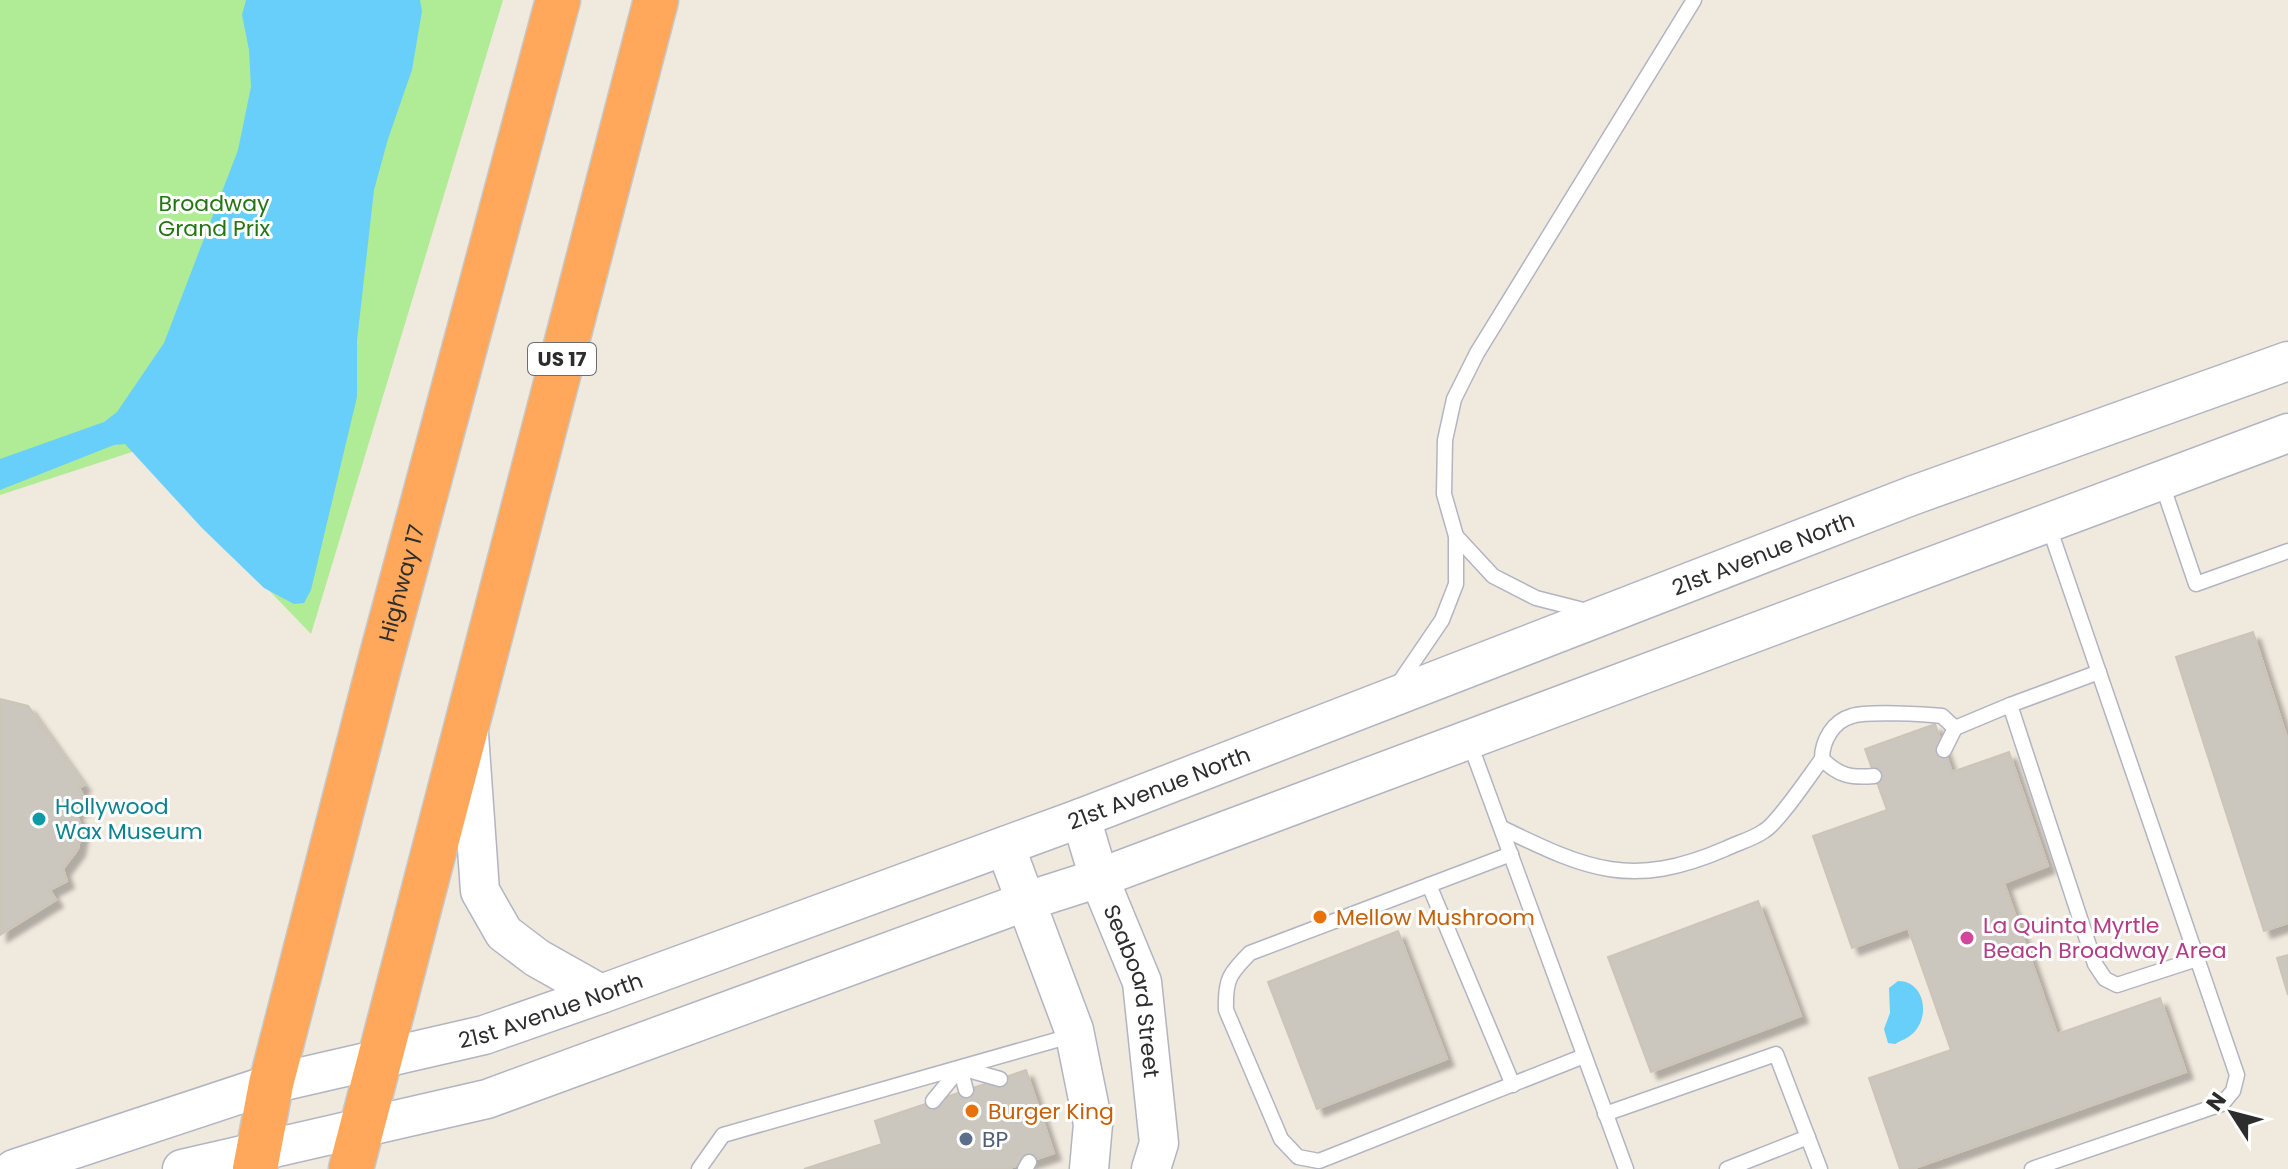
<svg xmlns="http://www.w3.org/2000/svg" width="2288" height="1169" font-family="Poppins,sans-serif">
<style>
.green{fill:#b0eb96}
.water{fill:#68cffb}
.building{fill:#cbc6be;stroke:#ccc5b7;stroke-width:2;filter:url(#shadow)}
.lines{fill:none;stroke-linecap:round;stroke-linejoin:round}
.lane-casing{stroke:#b2b4c2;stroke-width:17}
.secondary-casing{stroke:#b2b4c2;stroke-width:41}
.highway-casing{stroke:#c8c8c8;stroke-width:47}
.lane{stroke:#fff;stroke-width:14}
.secondary{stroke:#fff;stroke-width:38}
.highway{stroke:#ffa75a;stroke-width:44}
.culture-dot{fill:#0f9aa8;stroke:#fff;stroke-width:3}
.food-dot{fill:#e8710a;stroke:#fff;stroke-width:3}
.hotel-dot{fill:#d1479c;stroke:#fff;stroke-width:3}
.service-dot{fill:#5c6f8a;stroke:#fff;stroke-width:3}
.labels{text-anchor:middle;stroke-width:6;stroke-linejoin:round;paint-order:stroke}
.shield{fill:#fff;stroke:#6c6c6c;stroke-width:2}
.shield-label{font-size:20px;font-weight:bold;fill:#2d2d2d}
.park-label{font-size:22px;fill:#247413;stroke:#fff}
.street-label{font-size:22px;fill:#2d2d2d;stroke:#fff}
.culture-label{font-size:22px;fill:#0d838f;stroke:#fff;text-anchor:start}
.food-label{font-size:22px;fill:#c56008;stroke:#fff;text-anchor:start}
.hotel-label{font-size:22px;fill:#b23c85;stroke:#fff;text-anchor:start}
.service-label{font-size:22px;fill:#4e5e75;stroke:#fff;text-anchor:start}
</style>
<defs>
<filter id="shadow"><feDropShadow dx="7" dy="7" stdDeviation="2" flood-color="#0004"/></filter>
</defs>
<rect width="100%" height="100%" fill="#f0e9de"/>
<!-- green -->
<path class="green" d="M0 0H503L311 634 135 451 0 495Z"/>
<!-- water -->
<g class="water">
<path d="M246 0H420L422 11 412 70 388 139 374 190 357 341V397L311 590 304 603 294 604 264 588 202 528 125 444 114 445 0 490V459L104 422 117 412 164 343 238 150 251 87 249 50 242 15Z"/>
<path d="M1898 981C1923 981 1930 1012 1916 1030 1911 1037 1902 1040 1895 1044L1888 1043 1884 1029 1890 1013 1889 988Z"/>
</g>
<!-- building -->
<g class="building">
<path d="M2253 632 2288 741V923L2264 931 2176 657Z"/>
<path d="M0 699 28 706 84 785 79 788 88 804 75 811 82 828 78 849 63 869 67 881 50 890 56 900 0 935Z"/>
<path d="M1935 724 1952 772 2009 752 2048 866 2004 883 2057 1034 2160 998 2186 1072 1912 1169H1900L1869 1078 1951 1050 1908 928 1852 948 1813 836 1887 810 1865 749Z"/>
<path d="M1758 901 1801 1016 1651 1072 1608 957Z"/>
<path d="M1398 931 1447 1059 1317 1109 1268 982Z"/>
<path d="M2288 955V995L2277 958Z"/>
<path d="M1026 1070 1054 1153 1007 1169H804L882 1144 875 1121Z"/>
</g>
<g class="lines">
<defs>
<g id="lane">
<path d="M2161 481 2196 584 2288 551"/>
<path d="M1456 536 1493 576 1536 598 1591 612"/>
<path d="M2099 672 2010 705 2095 964 2105 979 2117 985 2197 959"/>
<path d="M1397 686 1442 620 1456 584V536L1444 494 1445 440 1454 399 1477 353 1694 0"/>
<path d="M1955 728 2010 705"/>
<path d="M1469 741 1626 1169"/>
<path d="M1874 776C1851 778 1839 776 1822 759 1822 741 1833 721 1852 716 1867 711 1925 714 1942 716L1955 728 1944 750"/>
<path d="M1502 828C1588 870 1632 889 1725 849 1737 843 1753 839 1764 831 1778 823 1810 775 1822 759"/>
<path d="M1511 854 1250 953C1229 974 1225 980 1226 1010L1281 1139 1298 1157 1319 1161 1584 1056"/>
<path d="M1429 885 1513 1085"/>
<path d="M960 1068 966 1090"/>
<path d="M961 1068 1000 1079"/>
<path d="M933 1101 960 1068"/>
<path d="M1605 1114 1776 1054 1820 1169"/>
<path d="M699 1169 723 1135 1074 1035"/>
<path d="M1025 1169 1029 1162"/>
<path d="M1727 1169 1808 1137"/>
<path d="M2032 1169 2222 1104 2233 1091 2237 1075 2048 524"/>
</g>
<g id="secondary">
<path d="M469 734 480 891 504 933 537 958 601 994"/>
<path id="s1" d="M1081 818 1099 878 1142 982 1159 1143 1151 1169"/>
<path d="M1005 846 1074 1030 1093 1124 1089 1169"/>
<path id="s2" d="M14 1169 271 1084 484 1035 601 994 1081 818 1914 495 2288 361"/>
<path d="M182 1169 487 1099 1027 901 1099 878 2288 433"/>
</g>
<g id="highway">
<path id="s3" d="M255 1169 271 1084 378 670 558 0"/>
<path d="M351 1169 656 0"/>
</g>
</defs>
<!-- lane casing -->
<use href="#lane" class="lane-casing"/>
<!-- secondary casing -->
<use href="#secondary" class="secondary-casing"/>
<!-- highway casing -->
<use href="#highway" class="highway-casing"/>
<!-- lane -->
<use href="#lane" class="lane"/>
<!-- secondary -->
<use href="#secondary" class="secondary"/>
<!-- highway -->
<use href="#highway" class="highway"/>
</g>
<!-- markers -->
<circle class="culture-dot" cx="39" cy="819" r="8"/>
<g class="food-dot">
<circle cx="1320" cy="917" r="8"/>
<circle cx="972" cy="1111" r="8"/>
</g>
<circle class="hotel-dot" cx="1967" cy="938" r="8"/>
<circle class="service-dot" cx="966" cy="1139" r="8"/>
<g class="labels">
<!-- shield labels -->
<rect class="shield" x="528" y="343" width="68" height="32" rx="6"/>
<g class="shield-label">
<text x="562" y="366">US 17</text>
</g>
<!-- park labels -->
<g class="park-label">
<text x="214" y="211">Broadway<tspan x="214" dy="25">Grand Prix</tspan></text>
</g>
<!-- street labels -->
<g class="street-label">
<text dy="8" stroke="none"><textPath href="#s2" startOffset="1856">21st Avenue North</textPath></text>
<text dy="8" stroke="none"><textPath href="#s3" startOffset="604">Highway 17</textPath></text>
<text dy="8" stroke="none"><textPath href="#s2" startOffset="1208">21st Avenue North</textPath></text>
<text dy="8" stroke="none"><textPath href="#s1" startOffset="182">Seaboard Street</textPath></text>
<text dy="8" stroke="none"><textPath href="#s2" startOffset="560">21st Avenue North</textPath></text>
</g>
<!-- culture labels -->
<g class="culture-label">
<text x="55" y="814">Hollywood<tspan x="55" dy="25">Wax Museum</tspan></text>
</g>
<!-- food labels -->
<g class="food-label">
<text x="1336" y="925">Mellow Mushroom</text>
<text x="988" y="1119">Burger King</text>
</g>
<!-- hotel labels -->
<g class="hotel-label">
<text x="1983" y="933">La Quinta Myrtle<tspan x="1983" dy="25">Beach Broadway Area</tspan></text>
</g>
<!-- service labels -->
<g class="service-label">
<text x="982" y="1147">BP</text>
</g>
</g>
<!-- north arrow -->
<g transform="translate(2232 1113) rotate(306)" stroke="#ffffff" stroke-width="6" paint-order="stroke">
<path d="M0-6L14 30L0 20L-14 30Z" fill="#2d2d2d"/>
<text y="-12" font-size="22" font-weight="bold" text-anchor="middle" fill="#2d2d2d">N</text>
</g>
</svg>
